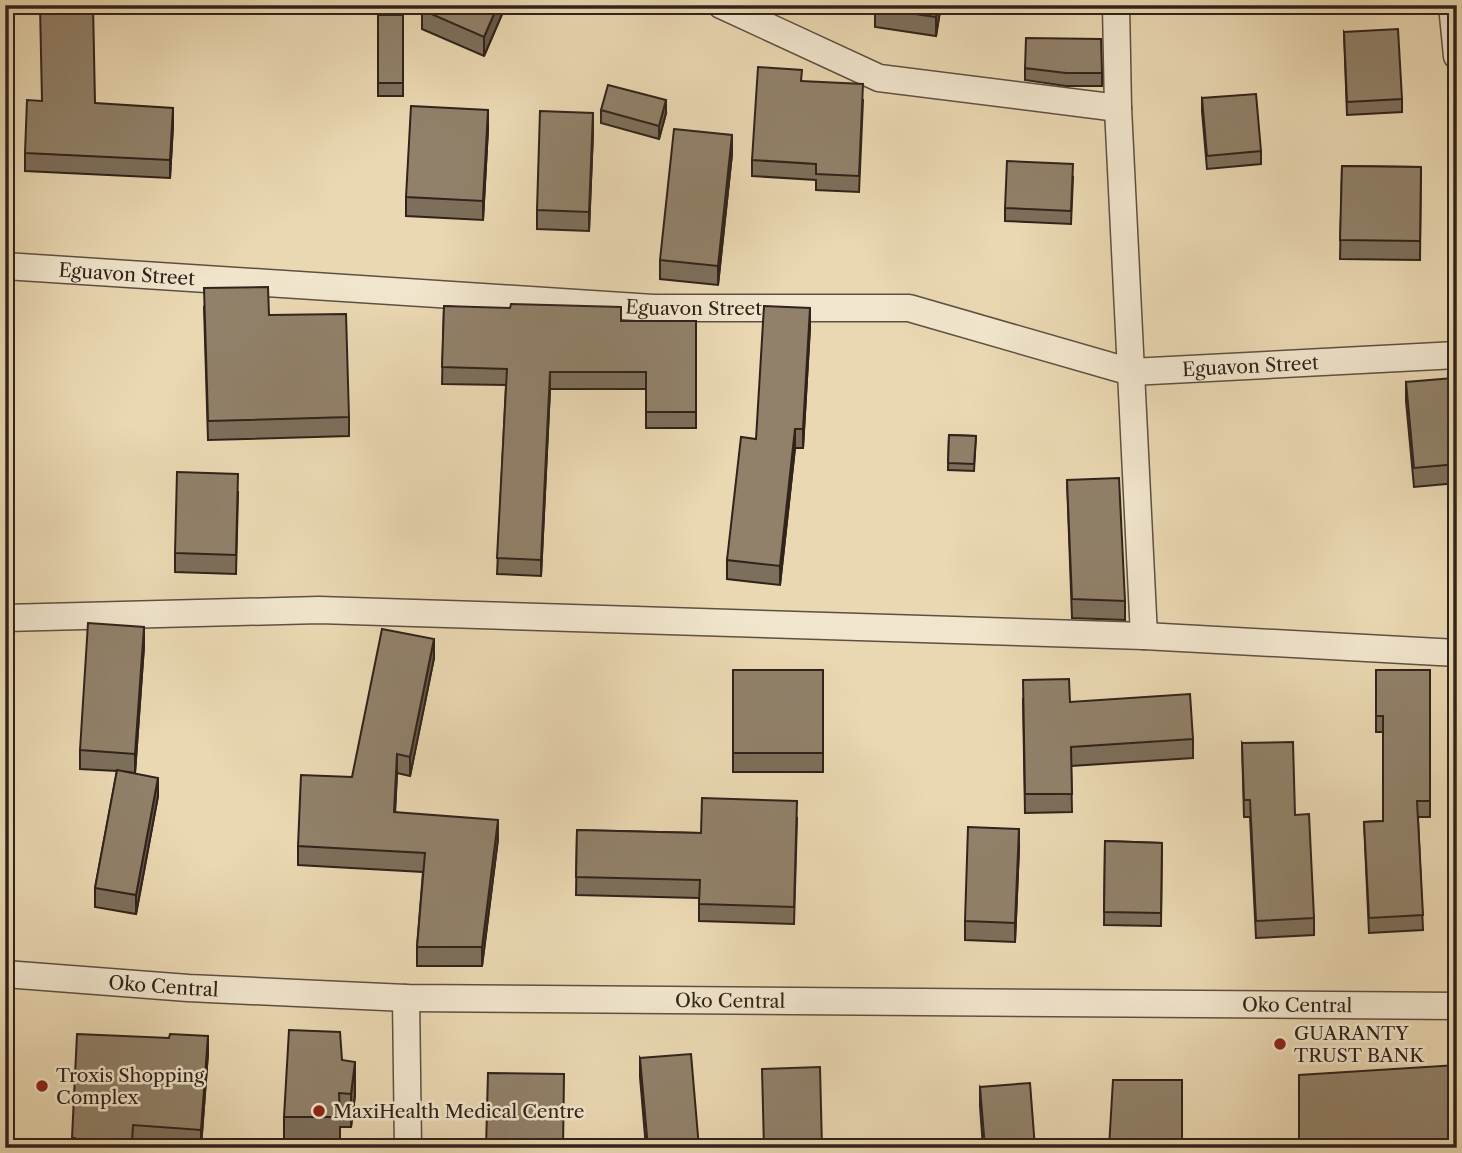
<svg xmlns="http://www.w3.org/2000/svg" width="1462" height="1153" font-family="'Libre Caslon Text',serif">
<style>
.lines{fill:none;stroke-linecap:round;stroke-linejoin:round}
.minor-casing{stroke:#5e5041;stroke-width:29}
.minor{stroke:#f1e6cd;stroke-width:26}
.wall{fill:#7d6f5b;stroke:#30231b;stroke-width:2}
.shaded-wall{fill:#665a4a;stroke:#30231b;stroke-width:2}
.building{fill:#91816a;stroke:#30231b;stroke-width:2}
.poi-dot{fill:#8f2418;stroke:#f1e6cd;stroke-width:2.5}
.labels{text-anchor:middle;stroke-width:5;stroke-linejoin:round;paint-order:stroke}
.street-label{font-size:19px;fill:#30231b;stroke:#f1e6cd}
.poi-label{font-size:19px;fill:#30231b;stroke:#f1e6cd;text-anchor:start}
</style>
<rect width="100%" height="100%" fill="#ead8b2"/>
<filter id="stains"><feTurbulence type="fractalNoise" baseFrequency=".00286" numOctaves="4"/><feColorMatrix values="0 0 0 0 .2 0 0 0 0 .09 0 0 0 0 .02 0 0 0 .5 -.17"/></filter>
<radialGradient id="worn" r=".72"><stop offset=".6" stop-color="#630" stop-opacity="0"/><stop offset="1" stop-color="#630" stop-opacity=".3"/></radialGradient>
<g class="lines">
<defs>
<g id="minor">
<path d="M721 5 879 78 1118 108"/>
<path d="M1116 5 1118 108 1144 636"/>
<path d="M1452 5 1457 56"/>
<path id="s1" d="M5 266 653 308H909L1131 372 1457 355"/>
<path d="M5 618 319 610 1144 636 1457 653"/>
<path id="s2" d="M5 974 188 988 406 998 1457 1006"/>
<path d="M406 998 408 1148"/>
</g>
</defs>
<!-- minor casing -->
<use href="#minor" class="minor-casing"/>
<!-- minor -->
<use href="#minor" class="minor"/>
</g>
<!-- wall -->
<g class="wall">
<path d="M506 5 484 56 422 29V10Z"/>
<path d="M875 5H941L936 36 875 27Z"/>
<rect x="378" y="15" width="25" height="81"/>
<path d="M1344 32 1402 99V112L1347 115Z"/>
<path d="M1025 68 1102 73V86H1066L1025 80Z"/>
<path d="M802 81 863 100 859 192 816 190V180L752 176V160Z"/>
<path d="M1202 98 1261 151V164L1207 169 1202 111Z"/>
<path d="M42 101 95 103 173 125 170 178 25 171V153Z"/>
<path d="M601 110 666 113 659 139 601 123Z"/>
<path d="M488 129 483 220 406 216V197Z"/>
<path d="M593 132 589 231 537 229V210Z"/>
<path d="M732 154 718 285 660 279V260Z"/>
<path d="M1342 166 1421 167 1420 260 1340 259Z"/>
<path d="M1073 177 1071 224 1005 221V208Z"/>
<path d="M444 306 621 321H696V428H646V389H550L541 576 497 574 506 385 442 384Z"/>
<path d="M204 307 269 315 349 417V436L208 440Z"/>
<path d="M810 327 803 448H795L780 585 727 579V560L756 439Z"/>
<path d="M1406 382 1457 412V483L1414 487 1406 401Z"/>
<path d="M949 435 976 436 974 471 948 470Z"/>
<path d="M1067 480 1125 601V620L1072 618Z"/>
<path d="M238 493 236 574 175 572V553Z"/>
<path d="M144 646 135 773 128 772 158 796 136 914 95 907V888L117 771 80 769V750Z"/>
<path d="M434 658 410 776 397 773 395 812 498 839 482 966H417V947L423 872 298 865V846L352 777Z"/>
<rect x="733" y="670" width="90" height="102"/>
<path d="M1376 670H1430V817H1418L1423 930 1369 933 1364 822 1383 821V732H1376Z"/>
<path d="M1023 699 1070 702 1193 739V758L1071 766 1072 812 1025 813Z"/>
<path d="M1242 743 1295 815 1314 918V935L1256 938 1250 817H1244Z"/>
<path d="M797 818 794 924 699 921V898L576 895 577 830 701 833Z"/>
<path d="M1105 841 1162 843 1161 926 1104 925Z"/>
<path d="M1019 848 1015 942 965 940V921Z"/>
<path d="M169 1038 208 1053 201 1147 133 1143V1148H72V1138Z"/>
<path d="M640 1058 699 1148H646L640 1077Z"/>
<path d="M342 1060 355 1095 351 1127H340V1148H284V1117Z"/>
<path d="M980 1087 1035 1148H983L980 1106Z"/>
</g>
<!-- shaded-wall -->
<g class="shaded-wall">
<path d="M498 5H506L484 56V37Z"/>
<path d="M938 5H941L936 36V17Z"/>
<path d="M666 100V113L659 139V126Z"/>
<path d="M173 108V125L170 178V160Z"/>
<path d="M488 110V129L483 220V201Z"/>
<path d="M593 113V132L589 231V212Z"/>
<path d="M732 135V154L718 285V266Z"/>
<path d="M810 308V327L803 448V429Z"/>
<path d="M550 372V389L541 576V560Z"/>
<path d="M795 429V448L780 585V566Z"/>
<path d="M144 627V646L135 773V754Z"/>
<path d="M434 639V658L410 776V757Z"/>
<path d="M397 754V773L394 831V812Z"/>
<path d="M158 778V796L136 914V895Z"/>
<path d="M498 820V839L482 966V947Z"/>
<path d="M1019 829V848L1015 942V923Z"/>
<path d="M208 1036V1053L201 1147V1130Z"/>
<path d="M355 1062V1095L351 1127V1094Z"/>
</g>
<!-- building -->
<g class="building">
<path d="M40 5H93L95 103 173 108 170 160 25 153 27 100 42 101Z"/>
<path d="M424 5H498L484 37 422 10Z"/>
<path d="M875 5H938L936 17 875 8Z"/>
<rect x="378" y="15" width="25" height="68"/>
<path d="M1398 29 1402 99 1347 102 1344 32Z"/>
<path d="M1026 38 1101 39 1102 73H1066L1025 68Z"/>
<path d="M758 67 802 70 801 81 863 84 859 176 816 174V164L752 160Z"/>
<path d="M608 85 666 100 659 126 601 110Z"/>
<path d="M1256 94 1261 151 1207 156 1202 98Z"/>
<path d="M411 106 488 110 483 201 406 197Z"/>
<path d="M540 111 593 113 589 212 537 210Z"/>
<path d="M674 129 732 135 718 266 660 260Z"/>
<path d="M1007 161 1073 164 1071 211 1005 208Z"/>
<path d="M1342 166 1421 167 1420 241 1340 240Z"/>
<path d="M268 287 269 315 346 314 349 417 208 421 204 288Z"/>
<path d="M511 304 621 307V321H696V412H646V372H550L541 560 497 558 507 369 442 367 444 306 510 308Z"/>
<path d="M764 306 810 308 803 429H795L780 566 727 560 741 437 756 439Z"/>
<path d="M1453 378 1457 412V464L1414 468 1406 382Z"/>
<path d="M949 435 976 436 974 464 948 463Z"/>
<path d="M177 472 238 474 236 555 175 553Z"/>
<path d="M1119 478 1125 601 1072 599 1067 480Z"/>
<path d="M88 623 144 627 135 754 80 750Z"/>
<path d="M382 629 434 639 410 757 397 754 394 812 498 820 482 947H417L425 853 298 846 301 775 352 777Z"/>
<rect x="733" y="670" width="90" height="83"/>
<path d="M1376 670H1430V801H1417L1423 915 1369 918 1364 822 1383 821V716H1376Z"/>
<path d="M1069 679 1070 702 1190 694 1193 739 1071 747 1072 794H1025L1023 680Z"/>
<path d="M1293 742 1295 815 1309 814 1314 918 1256 921 1250 800H1244L1242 743Z"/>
<path d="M117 770 158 778 136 895 95 888Z"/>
<path d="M702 798 797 801 794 907 699 904 700 880 576 877 577 830 701 833Z"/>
<path d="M968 827 1019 829 1015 923 965 921Z"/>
<path d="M1105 841 1162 843 1161 913 1104 912Z"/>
<path d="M289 1030 340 1032 342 1060 355 1062 351 1094 339 1093 340 1117H284Z"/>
<path d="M77 1034 169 1038 170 1034 208 1036 201 1130 133 1125 132 1141 119 1140V1148H75V1138H72Z"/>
<path d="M691 1054 699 1148H648L640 1058Z"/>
<path d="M1457 1065V1148H1299V1075Z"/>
<path d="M820 1067 822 1148H764L762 1069Z"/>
<path d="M488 1073 564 1074 563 1148H486Z"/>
<path d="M1113 1080H1182V1148H1109Z"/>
<path d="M1030 1083 1035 1148H985L980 1087Z"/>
</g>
<!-- markers -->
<g class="poi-dot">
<circle cx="1280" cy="1044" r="7"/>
<circle cx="42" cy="1086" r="7"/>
<circle cx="319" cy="1111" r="7"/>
</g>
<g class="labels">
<!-- street labels -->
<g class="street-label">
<text dy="7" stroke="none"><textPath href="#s1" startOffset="122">Eguavon Street</textPath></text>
<text dy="7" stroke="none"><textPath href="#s1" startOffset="690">Eguavon Street</textPath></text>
<text dy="7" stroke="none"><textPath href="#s1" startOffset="1256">Eguavon Street</textPath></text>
<text dy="7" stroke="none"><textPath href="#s2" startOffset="159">Oko Central</textPath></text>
<text dy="7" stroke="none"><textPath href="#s2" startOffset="726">Oko Central</textPath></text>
<text dy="7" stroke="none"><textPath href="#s2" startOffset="1293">Oko Central</textPath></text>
</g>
<!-- poi labels -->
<g class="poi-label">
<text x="1294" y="1040">GUARANTY<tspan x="1294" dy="22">TRUST BANK</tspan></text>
<text x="56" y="1082">Troxis Shopping<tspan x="56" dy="22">Complex</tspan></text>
<text x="333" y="1118">MaxiHealth Medical Centre</text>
</g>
</g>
<!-- margin -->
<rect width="1462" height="1153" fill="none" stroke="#ead8b2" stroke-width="28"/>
<rect x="7" y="7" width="1448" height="1139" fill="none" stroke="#30231b" stroke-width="3.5"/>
<rect x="14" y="14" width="1434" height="1125" fill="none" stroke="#30231b" stroke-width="2"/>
<rect width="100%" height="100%" filter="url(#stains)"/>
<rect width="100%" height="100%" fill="url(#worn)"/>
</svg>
